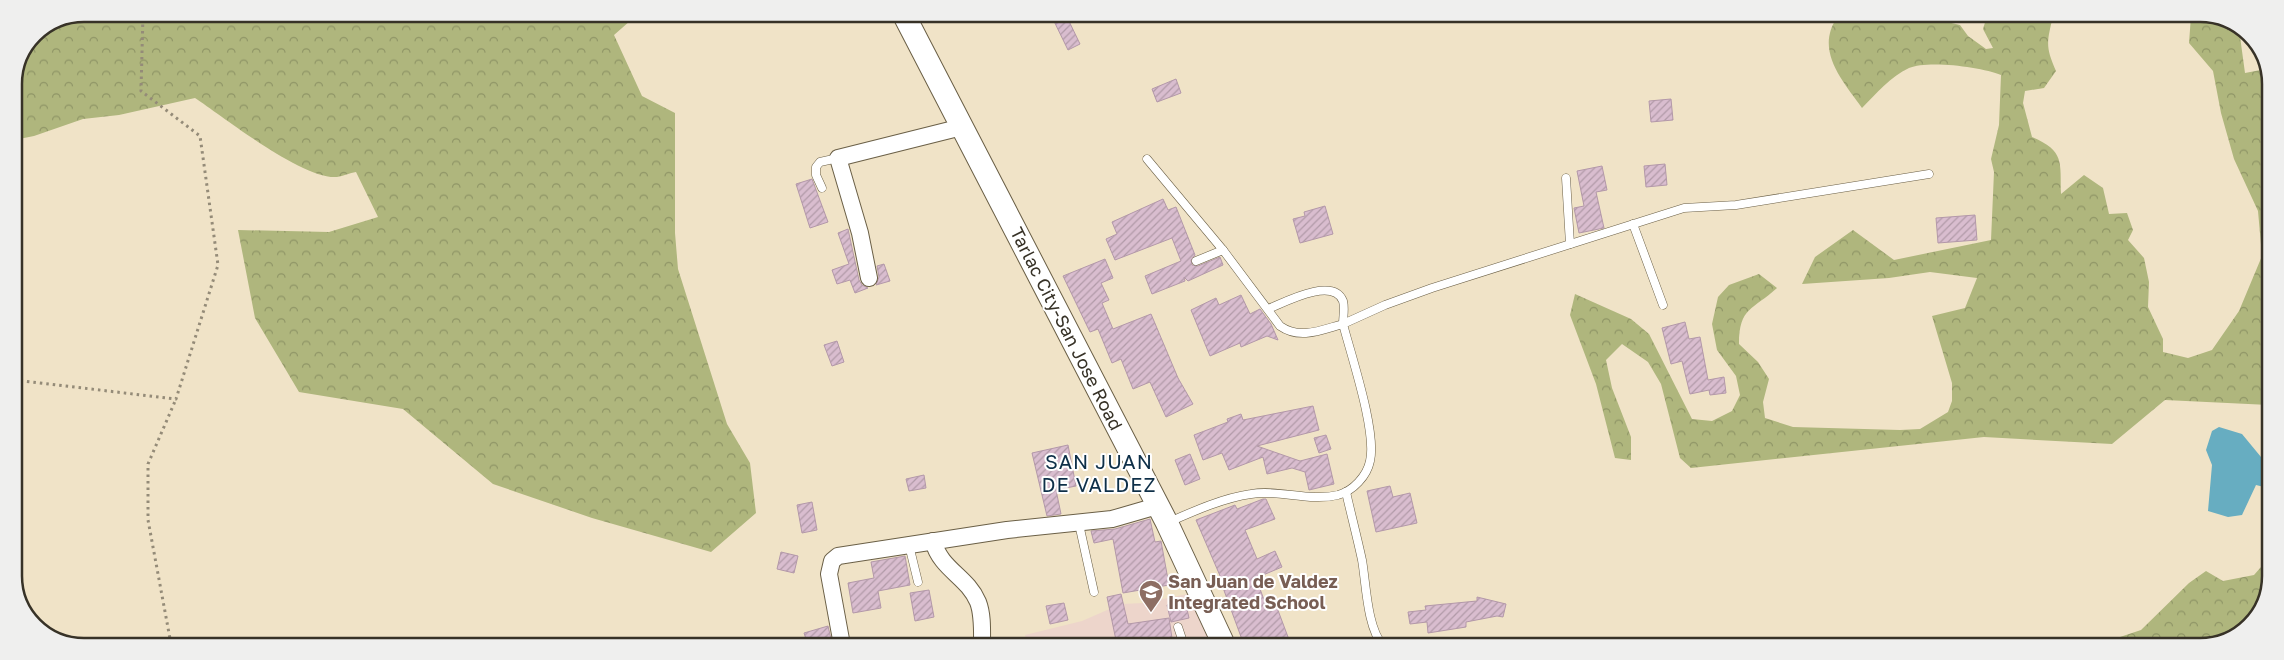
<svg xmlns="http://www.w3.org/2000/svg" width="2284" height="660" font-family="'Golos Text',sans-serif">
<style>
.education{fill:#edd5cb}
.forest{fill:url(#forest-crowns)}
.water{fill:#67adc1}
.building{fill:url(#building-hatch);stroke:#b398a9}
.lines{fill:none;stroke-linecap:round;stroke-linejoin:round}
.service-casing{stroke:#6a5f46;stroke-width:9}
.minor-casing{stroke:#6a5f46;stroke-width:18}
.secondary-casing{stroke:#6a5f46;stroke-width:24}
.path{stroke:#948b78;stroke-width:3;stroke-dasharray:2.5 4;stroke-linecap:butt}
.service{stroke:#fff;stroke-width:8}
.minor{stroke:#fff;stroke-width:16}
.secondary{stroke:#fff;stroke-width:22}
.labels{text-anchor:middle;stroke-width:4;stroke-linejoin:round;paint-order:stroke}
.street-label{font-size:18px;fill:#373227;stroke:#fff}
.education-label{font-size:18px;font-weight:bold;fill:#785e54;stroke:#fff;text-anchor:start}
.quarter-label{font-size:20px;letter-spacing:1px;fill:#0e2f48;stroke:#fff}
.rim{fill:none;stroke:#373227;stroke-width:2.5}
</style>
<defs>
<pattern id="forest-crowns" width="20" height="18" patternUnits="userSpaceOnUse" patternTransform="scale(1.25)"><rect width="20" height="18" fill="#afb67d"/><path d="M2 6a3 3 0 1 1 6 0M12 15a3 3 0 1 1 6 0" fill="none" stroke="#8f9566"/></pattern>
<pattern id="building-hatch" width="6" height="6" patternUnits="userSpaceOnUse" patternTransform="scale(1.25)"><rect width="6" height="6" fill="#d9bdcf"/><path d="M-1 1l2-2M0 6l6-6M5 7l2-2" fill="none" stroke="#b19aa8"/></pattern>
</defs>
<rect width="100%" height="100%" fill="#f0e3c7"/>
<!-- education -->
<path class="education" d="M1192 593 1212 645H1028L1025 635 1082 621 1121 604 1144 603Z"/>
<!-- forest -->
<g class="forest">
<path d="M84 14H638L614 35 642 96 675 113V233L678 269 727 424 750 463 756 513 711 552 592 518 493 484 403 409 299 392 255 318 238 230 329 232 378 217 356 172C350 173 343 176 337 177 303 180 225 118 195 98L119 115 83 119 34 136 14 140V84L35 34Z"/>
<path d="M1838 16H1922L1960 25 1968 36 1986 49 1993 48 1983 29 1987 16H2053C2047 42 2045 46 2056 71L2044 88 2025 91 2023 103 2032 137C2065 151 2060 162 2061 194L2084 175 2103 188 2109 214 2127 213 2133 230 2128 240 2144 258 2149 282 2148 307 2163 339V352L2188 358 2212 350 2239 311 2262 256 2258 211 2234 159 2221 113 2213 71 2189 43 2191 16H2218L2239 29 2245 73 2266 69 2270 79 2269 405 2165 400 2112 444 1984 437 1691 468 1680 458 1661 384 1648 362 1622 344 1606 360 1612 388 1631 437V460L1615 458 1596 384 1570 315 1575 294 1631 319 1649 334 1692 419 1712 421 1732 411 1740 395 1736 376 1717 350 1712 324 1718 297 1729 285 1759 274 1777 288C1753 310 1739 307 1739 344L1758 362 1769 379 1763 402 1765 418 1793 427 1900 430 1920 429 1948 412 1952 401V383L1932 316 1965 308 1977 278 1930 272 1889 278 1802 284 1815 257 1853 230 1894 260 1991 240 1994 172 1991 159 1999 125 2001 75C1982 67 1928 60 1909 68 1891 76 1876 94 1862 108 1842 80 1814 50 1838 16Z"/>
<path d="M2268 559V594L2243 632 2200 646H2093L2141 630 2189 583 2206 571 2223 581 2254 575Z"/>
</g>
<!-- water -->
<path class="water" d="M2219 427 2242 434 2261 457 2268 458V488L2256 485 2242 515 2228 517 2208 511 2212 465 2206 450 2212 431Z"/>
<!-- building -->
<g class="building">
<path d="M1051 15H1066L1080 44 1068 50Z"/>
<path d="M1176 79 1181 93 1157 102 1152 89Z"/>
<path d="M1671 99 1673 120 1651 122 1649 101Z"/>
<path d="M1665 164 1667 185 1646 187 1644 166Z"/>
<path d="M1602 166 1607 190 1596 192 1604 228 1579 233 1574 208 1584 206 1577 171Z"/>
<path d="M812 179 828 222 810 228 796 184Z"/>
<path d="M1163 199 1168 210 1176 207 1195 255 1191 260 1192 265 1198 266 1220 257 1223 265 1188 281 1184 277 1185 281 1152 294 1145 276 1181 261 1172 238 1115 260 1106 239 1117 234 1112 222Z"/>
<path d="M1325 206 1333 234 1300 243 1293 219 1305 216 1304 212Z"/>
<path d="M1975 215 1977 240 1938 243 1936 218Z"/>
<path d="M848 229 859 280 862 285 868 288 855 293 850 280 837 284 832 270 849 264 838 233Z"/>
<path d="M1105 259 1113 278 1101 283 1109 300 1102 303 1113 329 1151 314 1178 378 1193 404 1166 417 1150 382 1133 389 1121 359 1112 363 1098 329 1090 332 1063 276Z"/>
<path d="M884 264 890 281 876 285 879 277 877 266Z"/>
<path d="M1241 295 1250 314 1260 309 1271 324 1278 340 1267 336 1241 347 1240 343 1210 356 1191 310 1216 298 1219 305Z"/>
<path d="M1685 322 1689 339 1700 337 1708 380 1724 377 1726 393 1710 395 1709 390 1690 394 1682 361 1671 364 1662 328Z"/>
<path d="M837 341 844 362 832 366 824 345Z"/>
<path d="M1313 406 1319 430 1257 446 1300 461 1327 454 1334 484 1309 490 1305 472 1292 468 1267 474 1263 457 1229 470 1222 453 1203 460 1194 435 1228 422 1227 419 1241 414 1243 420Z"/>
<path d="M1326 435 1331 449 1319 453 1314 438Z"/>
<path d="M1068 445 1076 486 1056 490 1061 514 1047 516 1032 453Z"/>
<path d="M1190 454 1200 479 1185 485 1175 460Z"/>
<path d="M924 475 926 488 909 491 906 479Z"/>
<path d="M1390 486 1393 497 1410 493 1417 523 1376 532 1367 491Z"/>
<path d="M1263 499H1266L1275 519 1245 530 1257 559 1275 551 1282 567 1256 578 1267 608 1276 605 1291 645H1244L1222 585H1224L1196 520 1235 505 1237 509Z"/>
<path d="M812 502 817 530 802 533 797 505Z"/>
<path d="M1150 519 1155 542 1161 541 1169 585 1123 593 1113 539 1094 543 1091 531 1115 529Z"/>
<path d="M781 552 798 556 794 573 777 569Z"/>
<path d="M905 556 910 585 878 591 881 608 853 613 848 583 874 578 871 562Z"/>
<path d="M929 590 934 617 915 621 910 593Z"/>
<path d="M1121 594 1128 624 1169 618 1173 645H1117L1107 597Z"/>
<path d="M1477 597 1506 604 1503 617 1497 616 1466 622V627L1428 633 1427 622 1410 624 1408 612 1426 610 1425 606 1477 601Z"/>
<path d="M1185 601 1189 618 1171 622 1167 605Z"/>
<path d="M1064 603 1068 620 1050 624 1046 606Z"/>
<path d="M828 626 831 639 808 645 804 633Z"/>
</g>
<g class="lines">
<defs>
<g id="service">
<path d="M1147 159 1223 250 1280 326C1300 340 1321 330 1343 324 1343 317 1345 308 1343 301 1333 276 1283 303 1268 309"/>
<path d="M1566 178 1570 244"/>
<path d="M822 188 816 175V167L820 162 838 158"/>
<path d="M1633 224 1663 305"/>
<path d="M1196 261 1223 250"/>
<path d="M1346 492C1351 514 1357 537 1362 560 1366 582 1367 629 1383 645"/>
<path d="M1169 522C1194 511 1223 498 1251 494 1279 489 1309 502 1338 495 1353 491 1367 476 1370 461 1377 432 1351 355 1343 324L1385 305 1432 288 1684 208 1736 205 1929 174"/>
<path d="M1079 524 1094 592"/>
<path d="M909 545 918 582"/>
<path d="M1178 627 1184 645"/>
</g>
<g id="minor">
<path d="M869 278 860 233 838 158 962 127"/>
<path d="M933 541C941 570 967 576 978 602 983 615 982 631 982 645"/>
<path d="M842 645 829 574 832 561 838 556 1007 530 1112 519 1157 506"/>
</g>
<path id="secondary" d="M904 15 1167 523 1224 645"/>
</defs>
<!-- service casing -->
<use href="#service" class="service-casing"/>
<!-- minor casing -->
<use href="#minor" class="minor-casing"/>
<!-- secondary casing -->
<use href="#secondary" class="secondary-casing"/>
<!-- path -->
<g class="path">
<path d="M14 380 176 399 218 265 200 136 141 91 143 14"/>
<path d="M171 644 148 520V464L176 399"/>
</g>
<!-- service -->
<use href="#service" class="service"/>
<!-- minor -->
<use href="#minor" class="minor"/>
<!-- secondary -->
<use href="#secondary" class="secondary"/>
</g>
<!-- icons -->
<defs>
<symbol id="school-pin" viewBox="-11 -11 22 30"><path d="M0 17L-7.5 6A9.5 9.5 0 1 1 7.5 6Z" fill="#8d6e63" stroke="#fff"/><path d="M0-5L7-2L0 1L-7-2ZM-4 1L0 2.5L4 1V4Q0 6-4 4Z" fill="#fff"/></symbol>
</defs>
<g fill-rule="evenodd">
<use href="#school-pin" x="1137" y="578" width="28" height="38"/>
</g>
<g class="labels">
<!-- street labels -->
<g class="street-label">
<text transform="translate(1066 329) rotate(63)" y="6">Tarlac City-San Jose Road</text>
</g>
<!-- education labels -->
<g class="education-label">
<text x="1168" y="588">San Juan de Valdez<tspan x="1168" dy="21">Integrated School</tspan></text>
</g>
<!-- quarter labels -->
<g class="quarter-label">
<text x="1099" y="469">SAN JUAN<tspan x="1099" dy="23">DE VALDEZ</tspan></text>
</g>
</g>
<!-- crop -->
<path d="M0 0H2284V660H0ZM84 22H2200A62 62 0 0 1 2262 84V576A62 62 0 0 1 2200 638H84A62 62 0 0 1 22 576V84A62 62 0 0 1 84 22Z" fill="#efefee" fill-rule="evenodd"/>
<path class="rim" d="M84 22H2200A62 62 0 0 1 2262 84V576A62 62 0 0 1 2200 638H84A62 62 0 0 1 22 576V84A62 62 0 0 1 84 22Z"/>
</svg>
